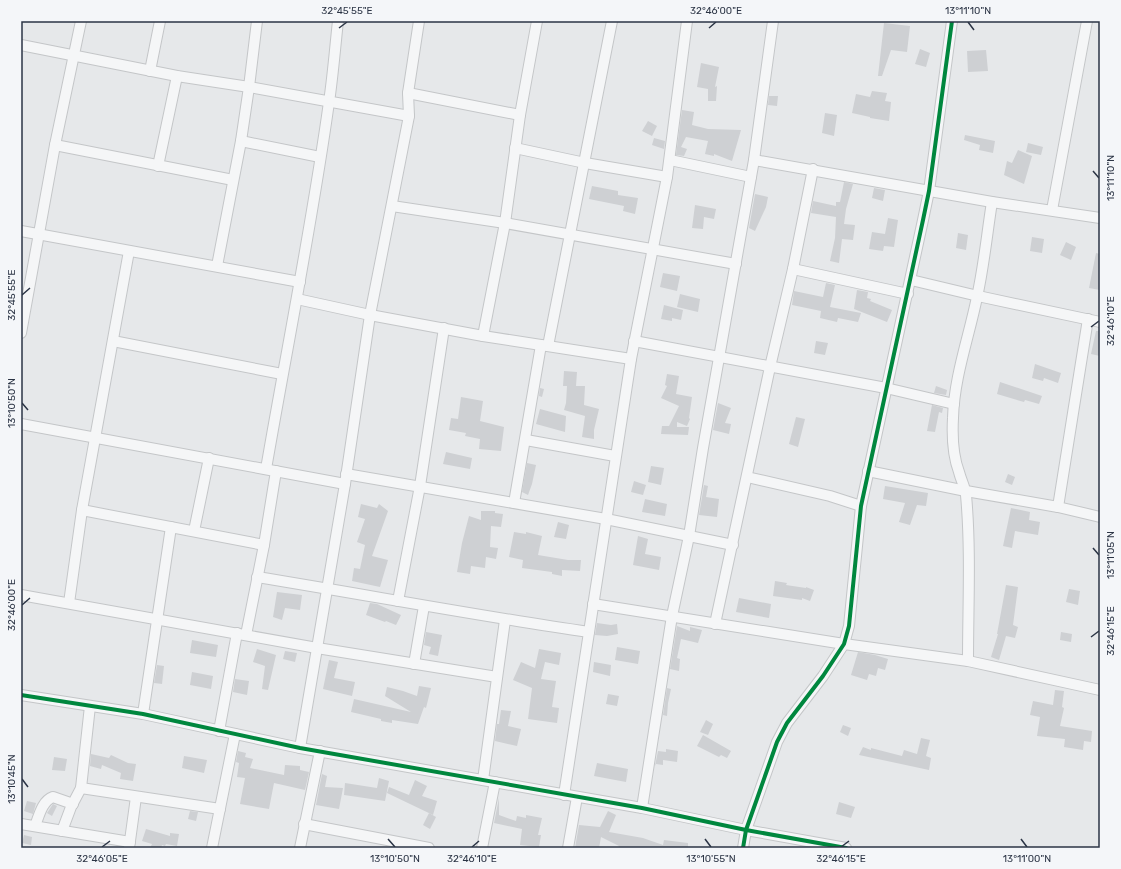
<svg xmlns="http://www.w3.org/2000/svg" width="1121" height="869" font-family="Rubik,sans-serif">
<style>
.building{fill:#ced0d3}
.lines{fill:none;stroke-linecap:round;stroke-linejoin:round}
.street-casing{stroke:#c4c6c8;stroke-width:12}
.street{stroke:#f5f6f7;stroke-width:10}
.cycleway-casing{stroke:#f4f6f9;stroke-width:6}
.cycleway{stroke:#00873e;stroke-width:4}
.ticks{fill:none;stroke:#2b3445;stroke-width:1.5}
.neatline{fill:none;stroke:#2b3445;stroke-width:1.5}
.ticks-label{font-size:10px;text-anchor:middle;fill:#2b3445}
</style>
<rect width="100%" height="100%" fill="#e6e8ea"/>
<!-- building -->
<g class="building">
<path d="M884 23 910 26 907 52 891 50 882 76H878Z"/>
<path d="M920 49 930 53 926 67 915 64Z"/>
<path d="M986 50 988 71 968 72 967 51Z"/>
<path d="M701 63 719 67 715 87 717 86 716 101H708V89L697 87Z"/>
<path d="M872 91 887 93 885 101 891 102 889 121 870 118V117L852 113 856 94 870 97Z"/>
<path d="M769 96H778L777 106 768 105Z"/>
<path d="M682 110 694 112 692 125 708 129 741 130 732 161 714 154V156L705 154 708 141 686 137 681 147 687 149 684 156 676 155Z"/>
<path d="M825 113 837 115 834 136 822 133Z"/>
<path d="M648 121 657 126 652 136 642 131Z"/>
<path d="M965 135 995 141 993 153 979 150 980 145 964 140Z"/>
<path d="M654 138 665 141 664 149 652 145Z"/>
<path d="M1028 143 1043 147 1041 155 1026 152Z"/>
<path d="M1018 150 1032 156 1024 184 1004 175 1007 161 1012 163Z"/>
<path d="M844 182 853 184 846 209 844 224 855 225 853 240 842 239 839 263 830 261 835 238 836 217 811 213 813 201 836 206V202H840Z"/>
<path d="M592 186 618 191V195L638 198 635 214 623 211 624 206 589 199Z"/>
<path d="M874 188 885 190 883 201 872 198Z"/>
<path d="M755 194 768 197 766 207 755 231 749 228Z"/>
<path d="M695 205 716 209 714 219 704 217 703 229 692 228Z"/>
<path d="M888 218 898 220 894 247 884 246 883 251 869 249 872 232 885 234Z"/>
<path d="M958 233 968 235 966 250 956 248Z"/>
<path d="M1032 237 1044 239 1042 253 1030 251Z"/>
<path d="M1066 242 1076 247 1071 260 1060 255Z"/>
<path d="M1096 253 1100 254V290L1089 288Z"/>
<path d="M663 273 680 276 677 291 660 287Z"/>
<path d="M826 283 835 285 830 307 861 313 858 322 838 318 837 322 820 318 821 311 792 305 794 291 823 297Z"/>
<path d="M857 290 868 292 867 298 871 299 870 301 892 310 887 322 854 309Z"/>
<path d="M680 294 700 299 698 312 677 307Z"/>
<path d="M664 305 683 310 681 320 672 318V321L661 319Z"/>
<path d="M1096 331H1100V356L1091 354Z"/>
<path d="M816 341 828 343 825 355 814 353Z"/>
<path d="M1035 364 1061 373 1058 383 1044 378 1043 381 1032 378Z"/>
<path d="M564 371 577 372 576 386H585L584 405 599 409 594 430V439L582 437 585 416 564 410 566 403 567 386H563Z"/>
<path d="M667 374 679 376 676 394 692 397 689 418 690 419 687 426 677 422V427H689L688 435 661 434 662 426H669L679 406 661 398 667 386 665 385Z"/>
<path d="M1000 382 1042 396 1039 404 1025 400 1024 402 997 394Z"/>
<path d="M936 386 947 390 946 395 934 393Z"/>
<path d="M540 388 544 389 542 397 539 396Z"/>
<path d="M461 397 483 401 480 421 504 427 501 451 479 449 480 439 465 436 466 433 449 430 451 418 458 419Z"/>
<path d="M718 403 731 408 725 423 731 424 729 434 713 430Z"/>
<path d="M932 405 943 408 942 413 939 412 935 432 927 431Z"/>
<path d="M540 409 566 416 565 432 536 424Z"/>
<path d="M796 417 805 419 798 447 789 444Z"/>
<path d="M446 452 472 458 470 469 443 464Z"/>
<path d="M527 463 536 465 532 484 528 495 522 492Z"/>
<path d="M651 466 664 468 661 485 648 482Z"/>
<path d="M1008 474 1015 477 1012 485 1005 482Z"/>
<path d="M634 481 646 485 643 495 631 492Z"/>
<path d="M704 485 708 486 706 497 719 499 717 517 699 515Z"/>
<path d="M885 486 928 493 926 506 917 505 910 525 899 522 905 503 883 499Z"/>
<path d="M645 499 667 504 665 516 642 512Z"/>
<path d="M361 504 377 508 379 504 388 511 372 556 388 560 380 587 352 581 354 568 360 569 365 545 357 542 365 519 358 517Z"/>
<path d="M1011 508 1030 512 1029 520 1040 522 1038 535 1015 531 1012 548 1003 546Z"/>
<path d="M481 511H495V513L503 514 501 527 491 526 490 547 498 548 496 559 486 557 485 568 471 566 470 574 457 572 462 543 469 516 481 520Z"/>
<path d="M558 522 569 525 566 539 554 537Z"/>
<path d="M514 532 526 534V532L542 536 538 555 568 560H581L580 571 562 570V576L552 574V572L522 568 523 560 509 557Z"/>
<path d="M638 536 648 539 645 554 661 557 659 570 633 565Z"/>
<path d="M775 581 787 583 786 585 806 588V587L814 590 810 601 802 598V600L773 596Z"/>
<path d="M1006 585 1018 587 1013 625 1018 627 1015 638 1006 636 999 660 991 657 998 634H997Z"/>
<path d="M1069 589 1080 591 1078 605 1066 602Z"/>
<path d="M277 592 302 595 300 610 285 608 282 620 273 617Z"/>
<path d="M739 598 771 604 769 618 736 612Z"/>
<path d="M370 603 377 604 401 615 396 625 386 621 385 622 366 615Z"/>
<path d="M597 623 611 625 617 624 618 634 607 636 595 635Z"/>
<path d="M677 626 690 631V627L702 630 698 643 681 639 677 658 680 659 679 671 670 669Z"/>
<path d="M426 632 442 635 438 656 429 654 431 647 424 645Z"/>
<path d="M1061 632 1072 634 1071 642 1060 640Z"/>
<path d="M192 640 218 645 216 657 190 653Z"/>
<path d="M617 647 640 651 638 664 615 660Z"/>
<path d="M257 649 276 655 268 690 262 689 265 666 253 662Z"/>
<path d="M539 649 561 653 559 665 545 662 541 679 556 681 552 707 559 708 557 723 528 719 532 688 513 680 521 662 535 668Z"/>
<path d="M285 651 297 653 295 662 283 659Z"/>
<path d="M858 652 875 655 888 659 885 670 878 668 876 676 869 674 867 680 851 675Z"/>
<path d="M329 660 338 662 334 678 355 682 352 696 323 689Z"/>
<path d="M594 662 611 665 610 676 593 672Z"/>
<path d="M157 665 164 666 162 684 154 683Z"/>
<path d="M192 672 213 676 211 689 190 685Z"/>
<path d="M235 679 249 681 247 695 233 692Z"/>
<path d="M419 686 431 688 426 708 424 707 418 724 392 720V723L381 721V719L351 712 354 699 411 712 385 696 387 687 403 691 417 696Z"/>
<path d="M667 688 671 689 668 703 667 716 663 715Z"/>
<path d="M1055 690 1064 691 1062 707 1064 708 1060 726 1092 731 1091 742 1084 741 1083 750 1064 747 1065 739 1037 736 1040 717 1030 715 1033 701 1053 705Z"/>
<path d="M608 694 619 696 617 706 606 704Z"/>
<path d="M501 710 511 711 508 726 521 729 517 746 495 741 497 724H499Z"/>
<path d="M706 720 713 724 708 735 700 732Z"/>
<path d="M843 725 851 728 848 736 840 732Z"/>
<path d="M703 735 731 751 727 758 721 755 719 757 697 746Z"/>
<path d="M921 738 930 740 926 756 931 758 929 770 859 755 863 747 871 750V748L902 756 904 750 917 754Z"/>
<path d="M666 749 678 751 677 762 663 760V765L656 764 655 766 658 751 666 752Z"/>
<path d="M238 751 246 753 245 757 253 759 250 768 284 775 285 765 300 766V770L309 772 305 790 274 783 269 809 240 804 245 778 237 777 239 763 236 762Z"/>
<path d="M91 754 109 758 111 755 128 763 136 764 133 781 120 779 121 773 102 765 101 769 90 766Z"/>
<path d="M184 756 207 760 204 773 182 768Z"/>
<path d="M54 757 67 759 65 771 52 770Z"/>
<path d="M597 763 628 769 626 782 594 776Z"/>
<path d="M322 774 327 776 325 787 343 788 339 809 316 805Z"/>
<path d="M379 778 389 781 385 801 344 795 345 783 377 788Z"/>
<path d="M415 780 427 786 422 796 437 801 433 815 387 793 389 787 409 795Z"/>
<path d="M499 798V815L516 821 517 816 526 818V815L542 818 538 835H541L539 847 520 845 522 829 494 823Z"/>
<path d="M27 801 36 803 33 814 24 811Z"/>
<path d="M839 802 855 807 851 818 836 814Z"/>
<path d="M53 804 57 806 52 816 47 813Z"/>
<path d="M190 811 198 812 196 821 188 819Z"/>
<path d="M608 811 616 815 609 832 643 838 663 845 664 840 688 843V848H618L619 846 601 837 599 848H575L579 825 600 827Z"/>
<path d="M429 813 436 817 430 829 423 825Z"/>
<path d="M146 829 170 836V833L179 834 177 846 166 844 165 846 162 845 161 848H150L152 844 142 841Z"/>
<path d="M24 835 32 837 31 845 22 843Z"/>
</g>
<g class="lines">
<defs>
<g id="street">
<path d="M21 45 177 76 249 87 409 116"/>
<path d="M150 71 160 21"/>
<path d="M408 93 520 115"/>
<path d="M241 141 320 157"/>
<path d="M55 145 233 180"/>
<path d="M515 148 585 163 667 177"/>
<path d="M670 160 751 177"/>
<path d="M754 160 992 202 1100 218"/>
<path d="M158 166 177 76"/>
<path d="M392 206 505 223 736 264"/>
<path d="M1052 210 1087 21"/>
<path d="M21 231 300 282"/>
<path d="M217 266 241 141 249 87 257 21"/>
<path d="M793 269 908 294"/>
<path d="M911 280 978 296 1100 322"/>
<path d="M297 299 370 315 483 336 631 359"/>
<path d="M21 333 55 145 81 21"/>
<path d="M483 336 505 223 520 115 537 21"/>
<path d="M113 341 282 374"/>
<path d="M634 341 886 388 954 404"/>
<path d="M548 346 612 21"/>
<path d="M21 424 345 484"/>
<path d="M526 440 615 456"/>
<path d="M266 469C287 347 312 225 329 102 333 75 335 48 338 21"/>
<path d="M868 471 966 491 1058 507 1100 517"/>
<path d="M346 474 606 519 733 545"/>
<path d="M747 477 830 496 861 506"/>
<path d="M514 503 541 345"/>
<path d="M1058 507 1088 319"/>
<path d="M82 510 264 545"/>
<path d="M194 531 209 458"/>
<path d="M257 577C368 595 478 616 589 632"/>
<path d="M21 595 317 648 497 677"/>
<path d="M398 601 420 486 444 328"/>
<path d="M69 603 82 510 129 251"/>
<path d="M593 604 844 644 968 661 1100 690"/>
<path d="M715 624 770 367 793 269 813 169"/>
<path d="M246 635 264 545 276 471"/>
<path d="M968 661C968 606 971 550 966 495 965 487 961 480 959 472 953 456 952 436 953 418 954 377 969 337 977 297 984 266 987 233 992 202"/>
<path d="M414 664 424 606"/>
<path d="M21 695 143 714 300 748 642 808 746 830 846 848"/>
<path d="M143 714 171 527"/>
<path d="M219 731 237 633"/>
<path d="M300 748 345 484 370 315 409 116 408 93 419 21"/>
<path d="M483 780 505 620"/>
<path d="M81 788 220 809"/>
<path d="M564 795 631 359 667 177 687 21"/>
<path d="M642 808 672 616 689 536 703 448 754 160 773 21"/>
<path d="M21 824 130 842"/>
<path d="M304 824 429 848"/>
<path d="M35 826C39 816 42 801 53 797L73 804"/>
<path d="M62 831 71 807 81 788 90 706"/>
<path d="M129 848 136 797"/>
<path d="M212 848 235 734"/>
<path d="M300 848 320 751"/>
<path d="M482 848 495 782"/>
<path d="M568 848 577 797"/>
<path d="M743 848 746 830 777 742 787 723 823 676 844 644 849 626 861 506 923 220 929 191 952 21"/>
</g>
</defs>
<!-- street casing -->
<use href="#street" class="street-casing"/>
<!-- street -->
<use href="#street" class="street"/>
<defs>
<g id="cycleway">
<path d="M21 695 143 714 300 748 642 808 746 830 846 848"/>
<path d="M743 848 746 830 777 742 787 723 823 676 844 644 849 626 861 506 923 220 929 191 952 21"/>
</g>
</defs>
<!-- cycleway casing -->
<use href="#cycleway" class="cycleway-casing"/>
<!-- cycleway -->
<use href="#cycleway" class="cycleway"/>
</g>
<!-- ticks -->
<path class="ticks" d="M968 22 974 30M339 28 347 22M709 28 716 22M1093 171 1099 178M22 295 30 288M1091 327 1099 321M22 403 28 410M1093 548 1099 555M22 605 30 598M1091 637 1099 631M22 779 28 787M388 839 395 847M705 839 711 847M1021 839 1027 847M102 847 110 841M472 847 479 841M841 847 849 841"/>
<!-- border -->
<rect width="1121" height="869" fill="none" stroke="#f4f6f9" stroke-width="44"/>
<rect x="22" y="22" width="1077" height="825" class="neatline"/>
<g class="ticks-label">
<text x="347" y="14">32°45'55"E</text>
<text x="716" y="14">32°46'00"E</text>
<text x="968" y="14">13°11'10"N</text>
<text transform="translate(1110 178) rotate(-90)" y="4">13°11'10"N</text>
<text transform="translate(11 295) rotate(-90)" y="4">32°45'55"E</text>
<text transform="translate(1110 321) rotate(-90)" y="4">32°46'10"E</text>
<text transform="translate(11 403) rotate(-90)" y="4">13°10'50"N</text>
<text transform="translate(1110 555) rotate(-90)" y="4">13°11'05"N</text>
<text transform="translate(11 605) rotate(-90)" y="4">32°46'00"E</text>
<text transform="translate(1110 631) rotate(-90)" y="4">32°46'15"E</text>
<text transform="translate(11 779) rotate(-90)" y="4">13°10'45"N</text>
<text x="102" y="862">32°46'05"E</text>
<text x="395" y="862">13°10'50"N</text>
<text x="472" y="862">32°46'10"E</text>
<text x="711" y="862">13°10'55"N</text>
<text x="841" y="862">32°46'15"E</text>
<text x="1027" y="862">13°11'00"N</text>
</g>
</svg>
